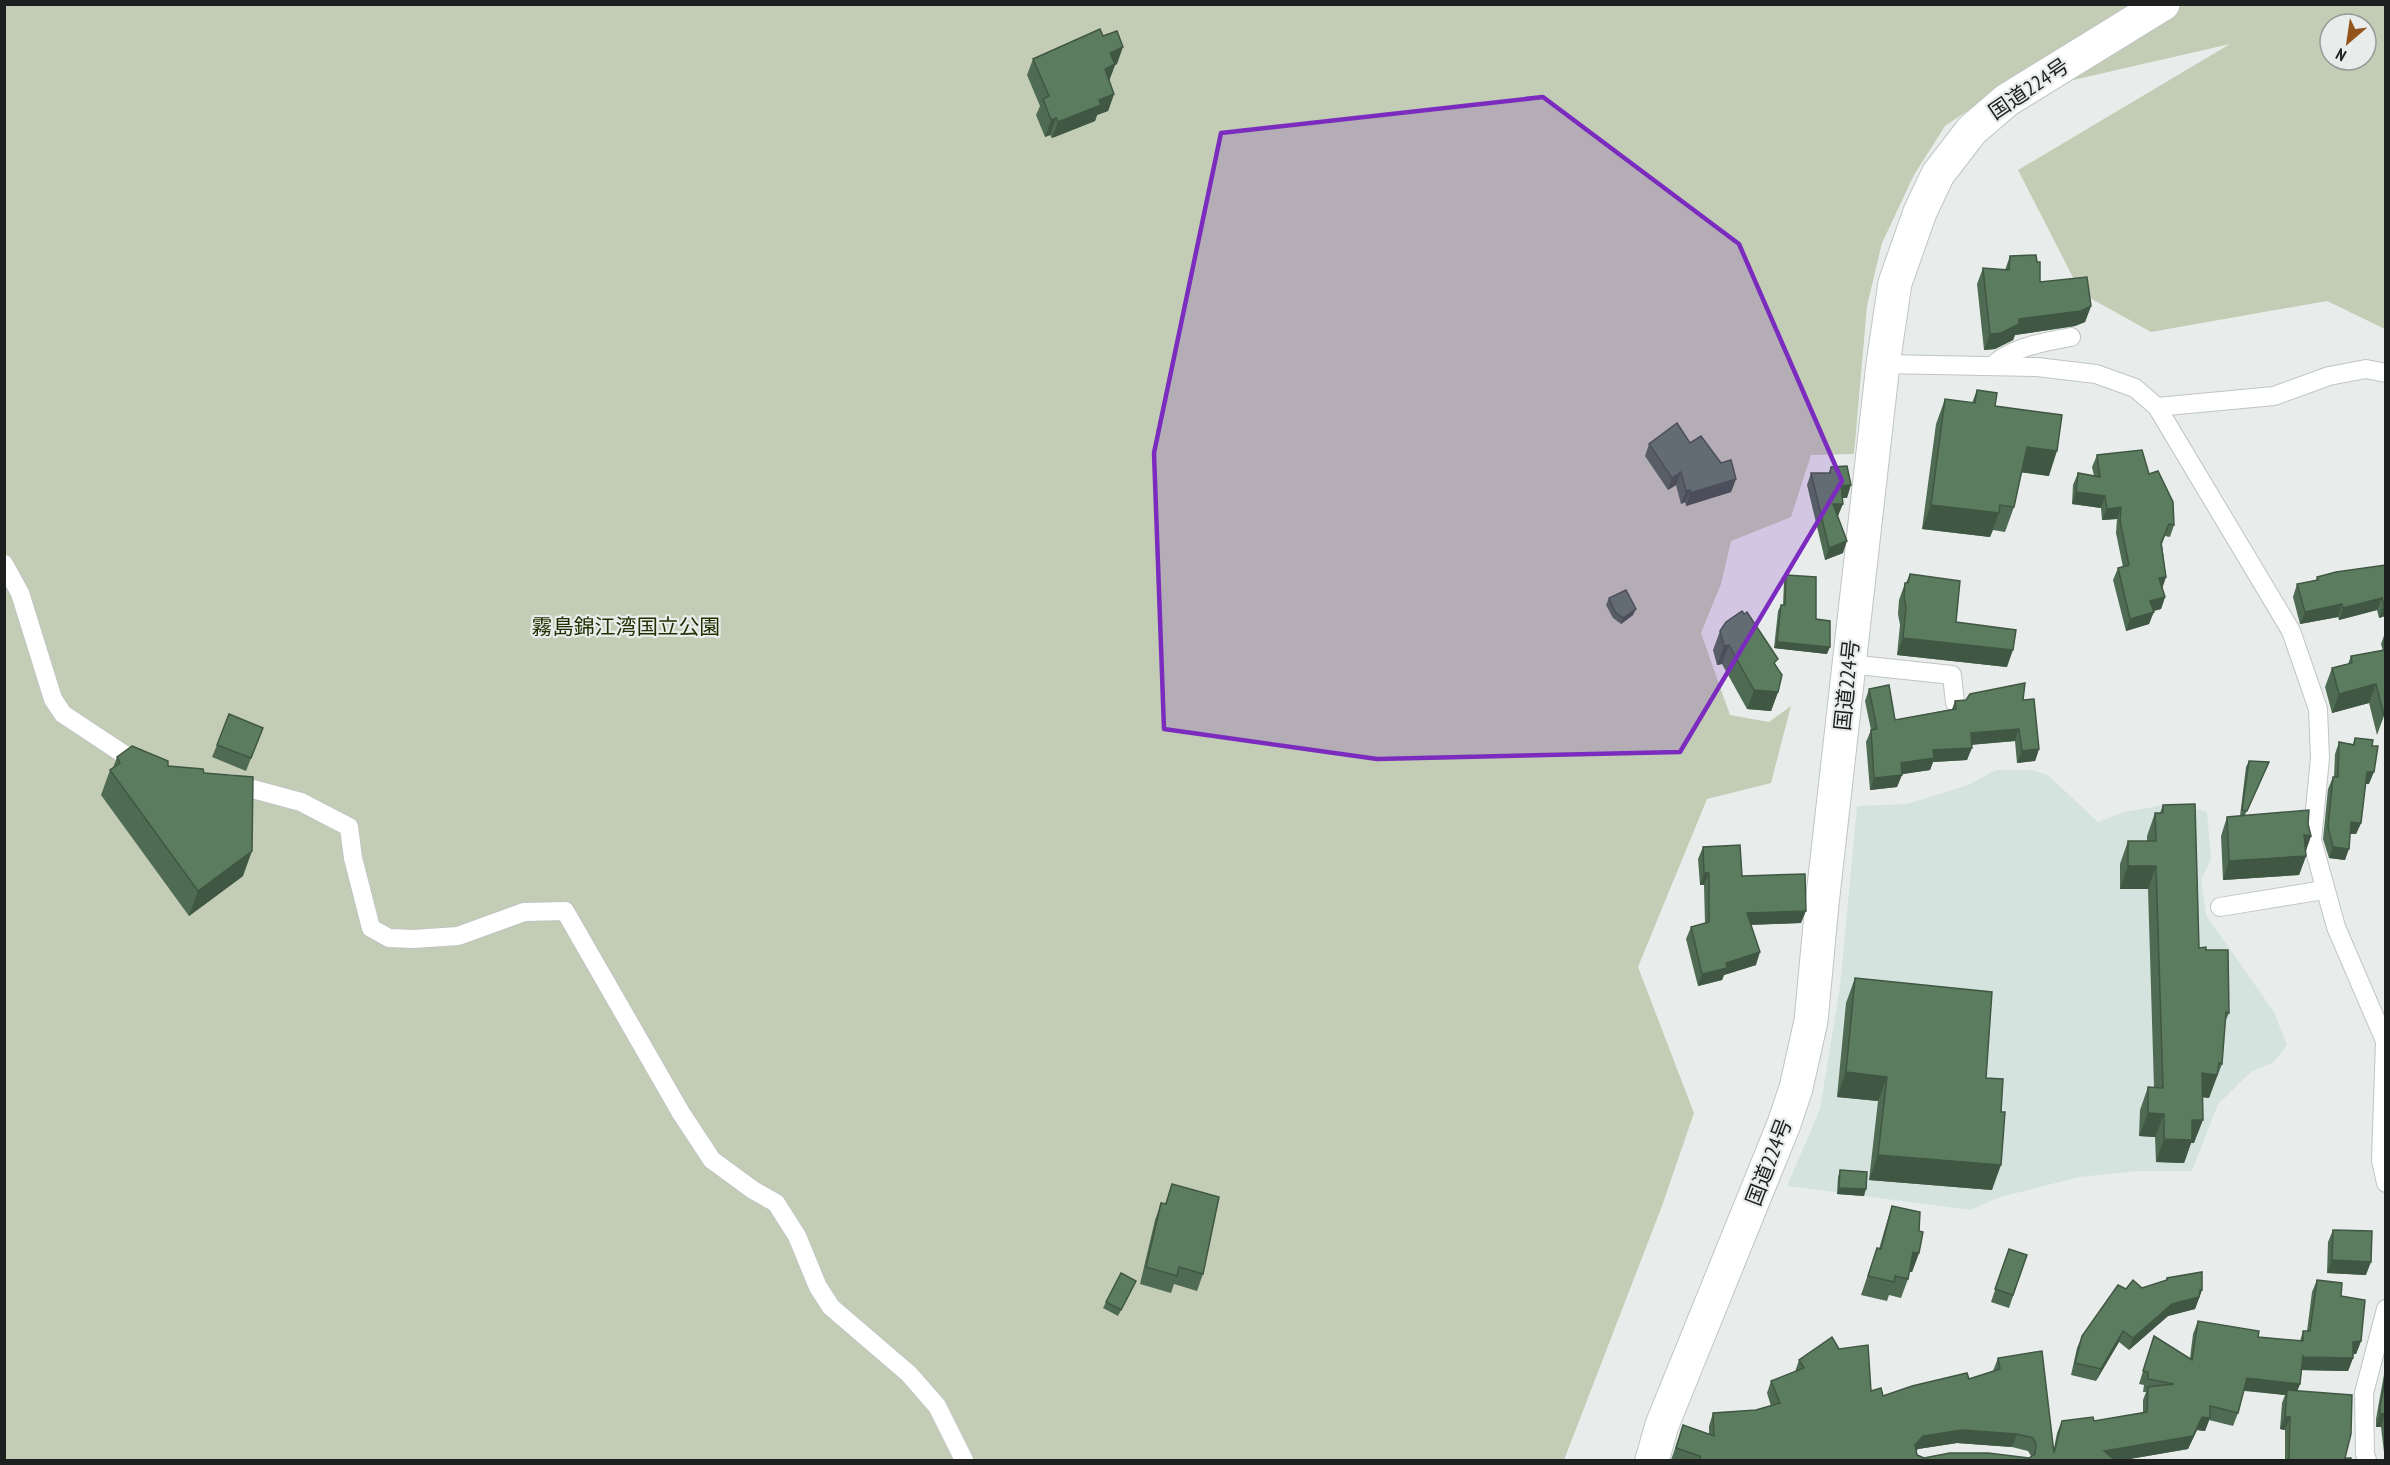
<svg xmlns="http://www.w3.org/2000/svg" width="2390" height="1465" font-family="'PT Sans Narrow','Noto Sans JP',sans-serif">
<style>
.built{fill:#d5e3de}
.green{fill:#c3cdb5;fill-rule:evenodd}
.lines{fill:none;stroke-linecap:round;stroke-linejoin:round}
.street-casing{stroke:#bfc5c2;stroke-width:20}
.highway-casing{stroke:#bfc5c2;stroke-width:35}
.street{stroke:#fff;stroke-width:18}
.highway{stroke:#fff;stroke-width:33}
.wall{fill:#4f6b53;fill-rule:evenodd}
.shaded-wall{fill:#405743}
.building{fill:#5c7c60;stroke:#405743;stroke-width:1.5;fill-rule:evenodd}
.marked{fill:#7b2cbf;fill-opacity:0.2;stroke:#7b2cbf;stroke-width:4.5;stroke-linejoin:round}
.labels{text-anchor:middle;stroke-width:4.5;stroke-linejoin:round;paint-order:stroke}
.street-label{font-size:21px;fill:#1e201f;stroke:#e8edeb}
.park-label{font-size:21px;fill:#212f01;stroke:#e8edeb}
</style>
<rect width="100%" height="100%" fill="#e8edeb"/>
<!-- built -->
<path class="built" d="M1996 770H2032L2048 775 2098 822 2124 812 2176 803 2207 812 2211 859 2201 880 2206 915 2274 1012 2287 1045 2274 1062 2251 1072 2218 1104 2192 1171H2138L2079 1177 1997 1198 1971 1210 1787 1186 1820 1109 1840 987 1857 806 1907 804 1968 785Z"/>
<!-- green -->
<path class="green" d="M5 5H2385V329L2327 301 2151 332 2081 293 2018 170 2230 44 1982 101 1945 126 1914 175 1882 243 1867 306 1854 454 1811 455 1791 517 1731 541 1721 584 1701 633 1730 715 1769 722 1791 706 1771 783 1707 799 1638 967 1694 1113 1662 1206 1564 1460H5ZM2330 24H2366V60H2330Z"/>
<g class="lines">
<defs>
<g id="street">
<path d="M1883 364 2037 367 2096 374 2135 388 2157 407 2291 631 2318 709 2320 758 2312 840 2336 927 2385 1041 2381 1160 2386 1183"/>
<path d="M1993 366C2008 348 2048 341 2071 337"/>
<path d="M2157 407 2274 396 2329 376 2366 369 2386 373"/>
<path d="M4 564 20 593 53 699 63 714 131 759 145 764"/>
<path d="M1849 664 1952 675 1955 703"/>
<path d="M230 783 301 802 349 827 353 858 371 928 389 938 413 939 458 936 524 912 565 911 681 1113 712 1160 753 1190 776 1203 797 1236 818 1287 831 1307 909 1374 937 1406 964 1460"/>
<path d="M2220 907 2324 890"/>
<path d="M2367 1460 2365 1454 2364 1393 2386 1309"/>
</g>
<path id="highway" d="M1652 1460 1662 1425 1784 1124 1796 1088 1811 1021 1822 904 1883 364 1895 283 1920 212 1938 174 1972 130 2007 100 2163 4"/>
</defs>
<!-- street casing -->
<use href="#street" class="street-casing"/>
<!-- highway casing -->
<use href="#highway" class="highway-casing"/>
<!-- street -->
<use href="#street" class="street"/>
<!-- highway -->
<use href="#highway" class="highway"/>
</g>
<!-- wall -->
<g class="wall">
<path d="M1103 36 1117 64 1115 65 1109 81 1114 94 1108 111 1097 115 1095 121 1052 138 1050 135 1045 137 1036 115 1040 106 1027 75 1033 59Z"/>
<path d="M2010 256 2040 282 2091 306 2085 322 2075 326 2015 335 2013 340 1995 349 1984 350 1977 284 1983 268 2005 270Z"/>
<path d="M1977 390 1995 406 2049 476 2021 472 2014 507 2005 532 1993 530 1990 537 1922 529 1936 424 1945 399 1972 403Z"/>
<path d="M1690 443 1721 463 1736 479 1731 492 1686 506 1685 502 1681 504 1676 485 1668 490 1645 456 1649 444Z"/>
<path d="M2097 455 2149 474 2174 525 2170 537 2165 536 2162 544 2166 577 2162 588 2165 597 2161 609 2153 611 2149 624 2126 631 2113 580 2118 568 2123 567 2116 533 2117 519 2102 520 2101 508 2072 504 2073 485 2078 473 2094 476 2092 467Z"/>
<path d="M1831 467 1847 498H1842L1838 516 1843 553 1825 560 1807 485 1811 473H1829Z"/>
<path d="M2385 565V616L2379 618 2377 610 2339 620 2338 617 2300 624 2293 597 2297 584 2316 580 2317 577Z"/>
<path d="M1910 574 1956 622 2007 667 1897 655 1900 625 1898 614 1899 600 1905 583H1906Z"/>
<path d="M1786 575 1816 619 1827 654 1774 648 1778 611 1781 605H1783L1784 582Z"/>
<path d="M1609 598 1633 615 1621 624 1613 618 1606 605Z"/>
<path d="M1720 631 1776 666 1778 692 1771 711 1747 709 1722 664 1717 665 1713 650Z"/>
<path d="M2385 633V709L2384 716 2377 735 2369 703 2332 713 2325 687 2332 668 2348 664 2351 656 2383 651 2381 644Z"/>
<path d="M1869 689 1895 720 1952 709 1955 701 2023 700 2039 749 2035 761 2017 763 2015 741 1971 745 1967 760 1933 762 1930 770 1902 774 1897 787 1870 790 1866 742 1871 730 1865 701Z"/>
<path d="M263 728 246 771 212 757 217 745Z"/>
<path d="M2355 738 2369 784H2365L2361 823 2356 834H2350L2345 860 2329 858 2323 839 2328 789 2333 777H2334L2335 754 2339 742 2353 744Z"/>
<path d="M117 757 204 773 243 876 189 916 101 795 110 770 113 768Z"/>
<path d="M2249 761 2269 762 2245 815 2308 824 2311 836 2306 851V856L2299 875 2223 880 2221 836 2227 817 2240 816 2246 767Z"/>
<path d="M2163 805 2199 948 2206 950 2229 1013 2225 1022 2222 1064 2209 1098 2202 1097 2194 1143H2191L2184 1163 2156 1162 2155 1137 2139 1136 2140 1110 2148 1087H2154L2148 889H2120V864L2128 841H2147V836L2155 813H2160Z"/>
<path d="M1703 847 1801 923 1751 925 1756 965 1724 975 1722 980 1698 986 1686 939 1691 927 1705 923 1704 885H1700L1698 859Z"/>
<path d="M1855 978 1986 1078 2001 1112 1992 1190 1869 1180 1878 1101 1837 1097 1846 1003Z"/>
<path d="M1840 1170 1864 1196 1837 1194 1838 1177Z"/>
<path d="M1172 1184 1203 1274 1197 1291 1174 1284 1171 1293 1140 1284 1155 1220 1161 1203 1165 1204Z"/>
<path d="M1892 1206 1919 1253 1912 1272H1909L1908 1279 1901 1298 1889 1295 1887 1301 1861 1295 1877 1248 1879 1249 1886 1225Z"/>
<path d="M2333 1230 2366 1275 2327 1273 2328 1242Z"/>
<path d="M2009 1249 2027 1255 2009 1308 1991 1302Z"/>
<path d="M2167 1278 2202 1290 2195 1309 2168 1316 2129 1350 2119 1342 2096 1381 2071 1375 2077 1348 2082 1336 2126 1289 2142 1288 2166 1280Z"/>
<path d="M2317 1280 2341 1296 2361 1341 2356 1354H2353V1358L2348 1371 2301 1370 2300 1384 2297 1391 2345 1458 2351 1461H2285V1430L2280 1429 2282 1403 2285 1395 2244 1391 2238 1413 2233 1426 2209 1420 2205 1431 2197 1430 2188 1449 2118 1461 1671 1460 1683 1425 1709 1434V1426L1713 1413 1756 1410 1771 1406 1767 1393 1771 1381 1795 1372 1799 1360 1839 1349 1871 1391 1883 1396 1969 1379 1993 1371 1998 1358 2054 1448 2057 1433 2062 1421H2094L2143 1413V1400L2146 1392H2143L2144 1385 2139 1384 2154 1336 2190 1358 2193 1334 2198 1321 2258 1337 2300 1341 2303 1331H2307L2312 1292ZM1957 1443 2012 1447 2028 1451 2031 1456 2029 1458H1924L1917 1455 1916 1451 1918 1449Z"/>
<path d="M1136 1281 1118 1316 1103 1308 1106 1302Z"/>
<path d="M2385 1369V1461L2381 1427H2376V1419Z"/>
</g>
<!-- shaded-wall -->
<g class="shaded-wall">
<path d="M1123 47 1117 64 1115 65 1109 81 1098 85 1110 53Z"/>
<path d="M1114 94 1108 111 1097 115 1095 121 1052 138 1058 122 1099 100Z"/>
<path d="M1056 118 1050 135 1045 137 1051 120Z"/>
<path d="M2091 306 2085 322 2075 326 2015 335 2013 340 1995 349 1984 350 1990 334 2019 319Z"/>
<path d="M2027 447 2057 451 2049 476 2018 472Z"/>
<path d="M1681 472 1676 485 1668 490 1672 478Z"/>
<path d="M1736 479 1731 492 1686 506 1690 493Z"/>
<path d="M1851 485 1847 498H1837L1841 486Z"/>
<path d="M1690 490 1685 502 1681 504 1686 491Z"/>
<path d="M2076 492 2105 496 2101 508 2072 504Z"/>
<path d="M1833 504H1843L1838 516H1829Z"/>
<path d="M1931 505 1999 513 1990 537 1922 529Z"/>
<path d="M2121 507 2117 519 2102 520 2107 509Z"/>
<path d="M1847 541 1843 553 1825 560 1829 548Z"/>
<path d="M2166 577 2162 589 2159 578Z"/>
<path d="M2165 597 2161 609 2146 613 2150 601Z"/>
<path d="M2382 598 2377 610 2339 620 2343 608Z"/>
<path d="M2342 604 2338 617 2300 624 2305 612Z"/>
<path d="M2384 605H2385V616L2379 618Z"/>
<path d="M1636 609 1633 615 1621 624 1623 618Z"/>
<path d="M2154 612 2149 624 2126 631 2130 619Z"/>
<path d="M1903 638 2013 650 2007 667 1897 655Z"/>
<path d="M1777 642 1830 647 1827 654 1774 648Z"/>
<path d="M1729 645 1722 664 1717 665 1724 646Z"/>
<path d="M2376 684 2369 703 2332 713 2339 694Z"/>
<path d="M1754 690 1778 692 1771 711 1747 709Z"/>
<path d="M2019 729 2015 741 1966 745 1971 733Z"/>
<path d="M1972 748 1967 760 1933 762 1930 770 1897 775 1901 763 1933 750Z"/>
<path d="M2039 749 2035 761 2017 763 2022 751Z"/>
<path d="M2367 772H2374L2369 784H2362Z"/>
<path d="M1902 775 1897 787 1870 790 1874 778Z"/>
<path d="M2351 822 2361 823 2356 834H2346Z"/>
<path d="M2304 835 2311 836 2304 855Z"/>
<path d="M2333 847 2349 849 2345 860 2329 858Z"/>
<path d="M252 851 243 876 189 916 198 891Z"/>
<path d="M2306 856 2299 875 2223 880 2229 861Z"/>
<path d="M2128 866H2156L2148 889H2120Z"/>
<path d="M1704 873H1709L1704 885H1700Z"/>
<path d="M1806 911 1801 923 1743 925 1747 913Z"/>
<path d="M1760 952 1756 965 1724 975 1722 980 1698 986 1702 974 1726 963Z"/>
<path d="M1846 1072 1887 1077 1878 1101 1837 1097Z"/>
<path d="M2202 1073 2217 1075 2209 1098 2193 1096Z"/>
<path d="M2148 1113 2164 1114 2155 1137 2139 1136Z"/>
<path d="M2192 1120H2203L2194 1143H2191L2184 1163 2156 1162 2164 1139Z"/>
<path d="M1878 1155 2001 1165 1992 1190 1869 1180Z"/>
<path d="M1839 1188 1866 1189 1864 1196 1837 1194Z"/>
<path d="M1913 1252 1919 1253 1912 1272 1906 1271Z"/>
<path d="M2332 1260 2371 1262 2366 1275 2327 1273Z"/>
<path d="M2200 1290H2202L2195 1309 2168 1316 2129 1350 2133 1338 2172 1304Z"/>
<path d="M2123 1331 2119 1342 2096 1381 2101 1369Z"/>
<path d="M2361 1341 2356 1354 2348 1355 2353 1342Z"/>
<path d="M2303 1357 2353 1358 2348 1371 2298 1370Z"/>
<path d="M2247 1378 2300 1384 2295 1397 2287 1390 2285 1395 2242 1390Z"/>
<path d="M2380 1414H2385L2381 1427H2376Z"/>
<path d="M2202 1417 2210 1418 2205 1431 2197 1430 2188 1449 2118 1461H2100L2104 1451Z"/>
<path d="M2285 1417H2290L2285 1430 2280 1429Z"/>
<path d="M1962 1430 2017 1434 2012 1447 1957 1443 1918 1449 1910 1458 1915 1445 1923 1436Z"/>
</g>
<!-- building -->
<g class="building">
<path d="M1100 29 1103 36 1117 31 1123 47 1110 53 1115 64 1105 69 1114 94 1099 100 1101 105 1058 122 1056 118 1051 120 1043 99 1049 96 1033 59Z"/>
<path d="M2036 255 2037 262H2040V282L2087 277 2091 306 2081 311 2019 319V324L2001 333 1990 334 1983 268 2009 270 2010 256Z"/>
<path d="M1977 390 1997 393 1995 406 2062 415 2057 451 2027 447 2014 507 2000 505 1999 513 1931 505 1945 399 1975 403Z"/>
<path d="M1677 423 1690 443 1701 436 1721 463 1731 460 1736 479 1690 493V490L1686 491 1681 472 1672 478 1649 444Z"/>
<path d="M2142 450 2149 474 2158 471 2173 502 2174 525 2169 524 2161 543 2166 577 2159 578 2165 597 2150 601 2154 612 2130 619 2118 568 2129 565 2120 521 2121 507 2107 509 2105 496 2076 492 2078 473 2100 477 2097 455Z"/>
<path d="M1847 466 1851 485 1841 486 1843 504H1833L1847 541 1829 548 1811 473H1830L1831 467Z"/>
<path d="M2385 565V605H2384L2382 598 2343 608 2342 604 2305 612 2297 584 2318 580 2317 577 2336 572Z"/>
<path d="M1910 574 1960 581 1956 622 2016 630 2013 650 1903 638 1906 608 1904 597 1905 583H1908Z"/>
<path d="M1786 575 1816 577V619L1830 621V647L1777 642 1781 605H1785Z"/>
<path d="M1626 590 1636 609 1623 618 1615 612 1609 598Z"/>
<path d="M1742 611 1744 614 1747 612 1778 659 1774 663 1782 675 1778 692 1754 690 1729 645 1724 646 1720 631 1726 622Z"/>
<path d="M2385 650V709L2384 716 2376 684 2339 694 2332 668 2352 663 2351 656Z"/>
<path d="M2025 683 2023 700 2034 699 2039 749 2022 751 2019 729 1971 733 1972 748 1933 750 1934 758 1901 763 1902 775 1874 778 1871 730 1877 729 1869 689 1889 685 1895 720 1956 709 1955 701 1966 700 1970 694Z"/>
<path d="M229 714 263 728 251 758 217 745Z"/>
<path d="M2355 738 2373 740 2372 746H2378L2374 772H2367L2361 823 2351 822 2349 849 2333 847 2328 827 2333 777H2338L2339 742 2354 745Z"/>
<path d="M132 746 168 761V766L203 769 204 773 253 777 252 851 198 891 110 770 120 763 117 757Z"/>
<path d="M2249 761 2269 762 2247 811 2242 810Z"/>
<path d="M2195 804 2199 948 2206 947V950H2228L2229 1013 2226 1012 2222 1064 2219 1063 2217 1075 2202 1073 2203 1120H2192V1140L2164 1139V1114L2148 1113V1087L2163 1088 2156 866H2128V841H2156L2155 813H2163V805Z"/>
<path d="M2309 810 2308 824 2311 836 2304 835 2306 856 2229 861 2227 817Z"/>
<path d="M1740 845 1742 876 1805 874 1806 911 1747 913 1760 952 1726 963 1727 968 1702 974 1691 927 1709 922V873H1704L1703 847Z"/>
<path d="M1855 978 1992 992 1986 1078 2003 1079 2001 1112H2005L2001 1165 1878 1155 1887 1077 1846 1072Z"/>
<path d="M1840 1170 1867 1172 1866 1189 1839 1188Z"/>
<path d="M1172 1184 1219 1197 1203 1274 1179 1267 1177 1276 1146 1267 1161 1203 1166 1204Z"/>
<path d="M1892 1206 1920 1212 1919 1231 1923 1232 1919 1253 1913 1252 1908 1279 1895 1276 1894 1282 1868 1276 1877 1248 1881 1249Z"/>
<path d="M2333 1230 2372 1231 2371 1262 2332 1260Z"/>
<path d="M2009 1249 2027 1255 2013 1295 1995 1289Z"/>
<path d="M2202 1272V1290H2200L2199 1297 2172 1304 2133 1338 2123 1331 2101 1369 2075 1363 2082 1336 2118 1285 2126 1289 2133 1280 2142 1288 2167 1280V1278Z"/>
<path d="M1121 1273 1136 1281 1121 1310 1106 1302Z"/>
<path d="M2317 1280 2342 1283 2341 1296 2365 1300 2361 1341 2353 1342V1358L2303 1357V1355L2300 1384 2247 1378 2238 1413 2210 1406V1418L2202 1417 2193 1436 2104 1451 2116 1461H1700V1456L1676 1448 1683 1425 1714 1436 1713 1413 1756 1410 1780 1403 1771 1381 1804 1368 1799 1360 1832 1337 1839 1349 1868 1345 1871 1391 1881 1388 1883 1396 1912 1386 1967 1373 1969 1379 2000 1369 1998 1358 2042 1351 2054 1453 2062 1421 2093 1417 2094 1421 2147 1412 2148 1387 2174 1384 2148 1379V1372L2143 1371 2154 1336 2192 1360 2198 1321 2259 1331 2258 1337 2303 1341V1331H2310ZM1962 1430 2017 1434 2033 1438 2036 1444 2035 1454 2029 1458 1988 1453H1950L1924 1458 1917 1455 1915 1445 1923 1436Z"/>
<path d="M2385 1380V1415V1414H2380V1406Z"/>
<path d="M2287 1390 2352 1395 2351 1434 2345 1458H2351V1461H2289L2290 1417H2285Z"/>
</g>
<!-- marked area -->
<path class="marked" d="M1543 97 1739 244 1842 481 1680 752 1377 759 1164 729 1154 453 1221 133Z"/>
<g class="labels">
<!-- street labels -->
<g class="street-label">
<text transform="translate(2029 89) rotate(-34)" y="7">国道224号</text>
<text transform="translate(1847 685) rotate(-84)" y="7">国道224号</text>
<text transform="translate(1769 1162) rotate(-69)" y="7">国道224号</text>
</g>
<!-- park labels -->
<g class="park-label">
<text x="626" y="634">霧島錦江湾国立公園</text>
</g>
</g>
<!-- border -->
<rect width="2390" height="1465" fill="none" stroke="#1e201f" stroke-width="12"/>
<!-- north arrow -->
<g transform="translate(2348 42) rotate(209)"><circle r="28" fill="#e8edeb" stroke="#979b99" stroke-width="1.5"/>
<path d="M0-4.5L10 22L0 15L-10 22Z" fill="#92541a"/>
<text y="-9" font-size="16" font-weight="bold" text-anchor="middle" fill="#1e201f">N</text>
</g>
</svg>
